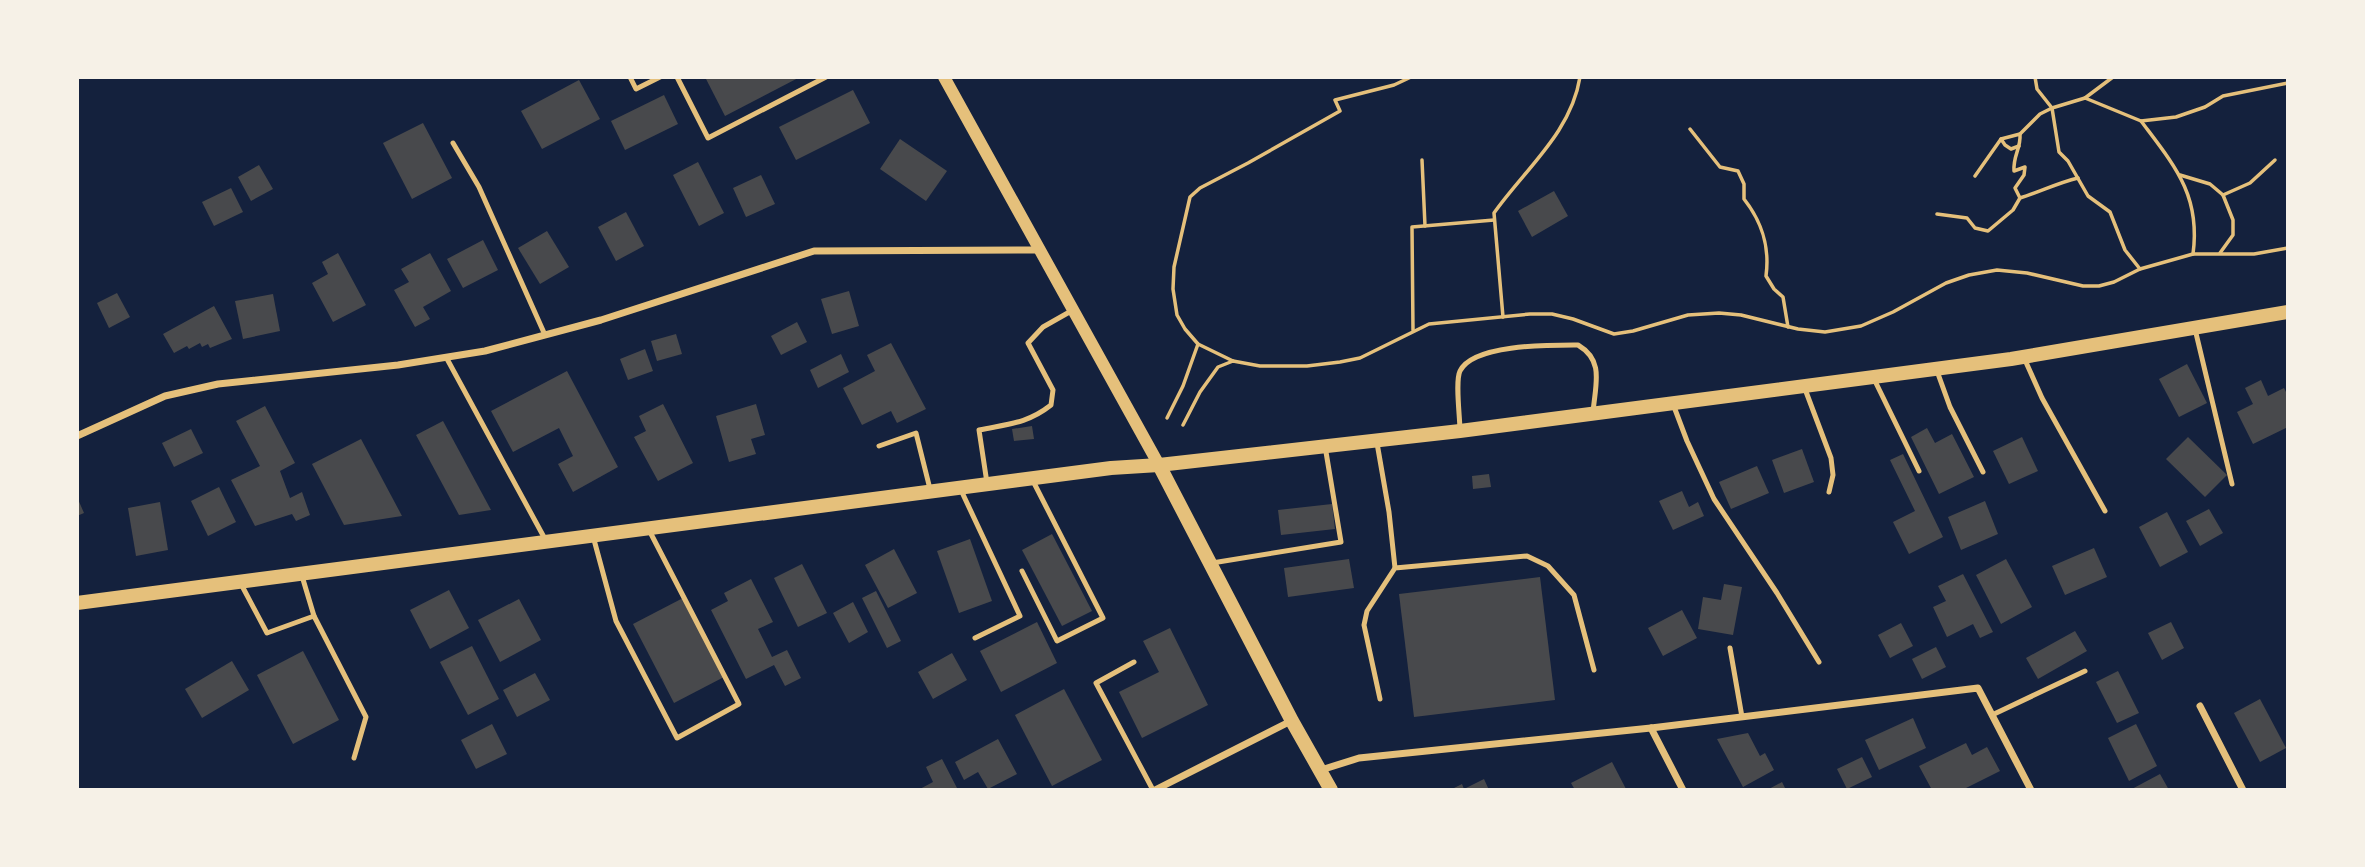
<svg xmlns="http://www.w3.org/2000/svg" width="2365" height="867" font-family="'IBM Plex Serif',serif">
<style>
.building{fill:#48494c}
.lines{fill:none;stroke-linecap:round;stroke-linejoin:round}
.path{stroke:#e5c07b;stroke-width:3.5}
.service{stroke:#e5c07b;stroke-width:5}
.minor{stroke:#e5c07b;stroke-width:7}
.tertiary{stroke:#e5c07b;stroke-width:12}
.secondary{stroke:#e5c07b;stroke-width:14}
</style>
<rect width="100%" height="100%" fill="#14213d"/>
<!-- building -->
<g class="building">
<path d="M705 77H800L725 116Z"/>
<path d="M579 80 600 119 542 149 521 111Z"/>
<path d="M853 90 870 123 796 160 779 127Z"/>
<path d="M664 95 678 124 625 150 611 121Z"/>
<path d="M423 123 452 178 412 199 383 143Z"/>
<path d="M900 139 947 171 926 201 880 169Z"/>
<path d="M698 162 724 213 699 226 673 175Z"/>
<path d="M259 165 273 189 251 201 238 177Z"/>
<path d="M761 175 775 204 746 217 733 188Z"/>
<path d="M231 188 243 212 214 226 202 202Z"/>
<path d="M1554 191 1568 216 1532 237 1518 211Z"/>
<path d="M626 212 644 246 616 261 598 227Z"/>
<path d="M547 231 569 267 540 284 518 248Z"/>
<path d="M483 240 498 270 463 288 447 259Z"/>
<path d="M338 253 366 305 333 322 312 283 328 274 322 262Z"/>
<path d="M430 253 451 291 423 307 430 319 415 327 394 290 409 282 401 269Z"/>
<path d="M849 291 859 326 832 334 821 299Z"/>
<path d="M117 293 130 317 109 328 97 303Z"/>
<path d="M273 294 280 331 243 339 235 301Z"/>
<path d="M214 306 232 339 210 348 208 344 202 347 200 343 189 349 187 346 174 353 163 334Z"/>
<path d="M797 322 807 342 781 355 771 336Z"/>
<path d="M676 334 682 354 657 361 651 341Z"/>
<path d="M891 343 926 409 897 423 891 411 862 425 843 388 875 371 867 355Z"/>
<path d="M645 349 653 371 628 380 620 359Z"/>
<path d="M841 354 849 372 818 388 810 370Z"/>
<path d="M2187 364 2207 403 2179 417 2159 379Z"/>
<path d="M567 371 618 467 573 492 558 464 573 456 559 428 513 452 491 411Z"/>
<path d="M2261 380 2268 396 2284 388 2288 396V427L2253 444 2237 412 2253 404 2245 388Z"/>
<path d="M663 404 693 463 658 481 634 437 646 431 639 416Z"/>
<path d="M756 404 765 435 751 439 756 454 729 462 716 416Z"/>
<path d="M265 406 295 463 280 471 290 498 302 492 310 515 296 521 292 514 255 526 231 480 260 466 236 421Z"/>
<path d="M443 421 491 510 459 515 416 435Z"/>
<path d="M1032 426 1034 439 1014 441 1012 429Z"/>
<path d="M1927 428 1935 443 1952 434 1974 477 1939 494 1911 437Z"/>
<path d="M191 429 203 453 174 467 162 443Z"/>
<path d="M2022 437 2038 471 2009 484 1993 451Z"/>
<path d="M2188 437 2227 475 2205 497 2166 459Z"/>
<path d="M361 439 402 516 344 525 312 464Z"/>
<path d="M1802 449 1814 482 1784 493 1772 460Z"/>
<path d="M1903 454 1943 537 1909 554 1893 522 1915 511 1890 460Z"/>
<path d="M1757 466 1769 493 1731 509 1719 482Z"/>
<path d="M1489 474 1491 487 1473 489 1472 476Z"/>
<path d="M219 487 236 522 208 536 191 501Z"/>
<path d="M1682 491 1689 507 1698 502 1704 516 1673 530 1659 501Z"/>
<path d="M77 497 84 513 77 516Z"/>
<path d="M1985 501 1998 534 1961 550 1948 517Z"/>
<path d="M160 502 168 550 136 556 128 508Z"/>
<path d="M1332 504 1335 529 1281 535 1278 510Z"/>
<path d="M2209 509 2223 533 2200 546 2186 521Z"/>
<path d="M2167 512 2188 552 2160 567 2139 527Z"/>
<path d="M1052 534 1092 611 1062 626 1022 550Z"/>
<path d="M970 539 992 601 959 613 937 551Z"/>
<path d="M2094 548 2107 577 2065 595 2052 566Z"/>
<path d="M894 549 917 593 888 608 865 565Z"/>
<path d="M1349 559 1354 588 1288 597 1284 568Z"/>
<path d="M2006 559 2032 607 2001 624 1976 575Z"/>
<path d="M802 564 827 613 798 627 774 578Z"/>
<path d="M1963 574 1993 632 1980 638 1973 624 1947 637 1933 607 1946 601 1938 586Z"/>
<path d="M1540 577 1555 700 1414 717 1399 594Z"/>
<path d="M751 579 773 622 758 629 772 657 787 650 801 678 785 686 774 665 746 679 711 610 728 601 724 593Z"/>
<path d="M1724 584 1742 587 1733 635 1698 629 1703 597 1721 600Z"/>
<path d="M449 590 469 628 430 649 410 610Z"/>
<path d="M876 591 901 641 887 648 862 598Z"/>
<path d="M683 598 724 677 674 703 633 624Z"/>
<path d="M519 599 541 640 500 662 478 620Z"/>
<path d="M853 602 868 632 849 643 833 613Z"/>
<path d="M1682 610 1697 638 1663 656 1648 628Z"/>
<path d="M1037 622 1057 663 1001 692 980 651Z"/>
<path d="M2171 622 2184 648 2162 660 2148 633Z"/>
<path d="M1901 623 1913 646 1890 658 1878 635Z"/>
<path d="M1170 628 1208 705 1142 738 1119 692 1159 672 1143 641Z"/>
<path d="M2075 631 2087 651 2038 679 2026 658Z"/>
<path d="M472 646 499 699 468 715 440 662Z"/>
<path d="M1936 647 1946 667 1922 679 1912 659Z"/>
<path d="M303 651 339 720 293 744 257 675Z"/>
<path d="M952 653 967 680 933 699 918 672Z"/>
<path d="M232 661 249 690 202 718 185 689Z"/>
<path d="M2118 671 2139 713 2117 723 2096 682Z"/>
<path d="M535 673 550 700 517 717 503 690Z"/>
<path d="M1064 689 1102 760 1052 786 1015 715Z"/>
<path d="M2260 699 2286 748 2260 762 2234 713Z"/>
<path d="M1913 718 1926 748 1879 770 1865 740Z"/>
<path d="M492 724 507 754 476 769 461 740Z"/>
<path d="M2136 724 2157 766 2129 781 2108 738Z"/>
<path d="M1748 733 1760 756 1765 753 1774 770 1743 787 1717 739Z"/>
<path d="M998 739 1017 774 988 789 978 772 964 780 955 762Z"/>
<path d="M1966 743 1972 755 1987 747 2000 771 1962 790H1932L1919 766Z"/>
<path d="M1862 757 1872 777 1847 789 1837 769Z"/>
<path d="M942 759 957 788 952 790H918L933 782 926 767Z"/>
<path d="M1612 762 1626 789 1575 790 1571 783Z"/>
<path d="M2160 774 2169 790H2130Z"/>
<path d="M1484 779 1489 790H1450L1462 784 1464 789Z"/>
<path d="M1782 782 1786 790H1767Z"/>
</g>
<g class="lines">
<!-- path -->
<g class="path">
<path d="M2035 77 2037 89 2052 108 2059 152 2068 161 2088 196 2110 212 2125 250 2140 269"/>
<path d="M2085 98 2141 121 2176 117 2205 107 2223 96 2288 83"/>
<path d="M2141 121C2174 165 2201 195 2193 254"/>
<path d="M1690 129 1720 167 1738 171 1744 184V199C1762 222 1770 246 1766 276L1774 289 1783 297 1788 327"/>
<path d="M2020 134C2021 149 2013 155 2014 171L2025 167 2024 175 2015 188 2020 198"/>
<path d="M2001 139 2005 145 2011 149 2019 146"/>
<path d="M1422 160 1425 226"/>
<path d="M2180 175 2210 184 2223 195 2233 220V235L2220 253"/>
<path d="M1975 176 2001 139 2020 134 2040 114 2052 108 2085 98 2113 77"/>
<path d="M2223 195 2250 183 2275 160"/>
<path d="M1937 214 1967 218 1975 228 1988 231 2013 210 2020 198C2040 192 2057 183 2078 178"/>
<path d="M1503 317 1494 213C1525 169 1571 133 1580 77"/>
<path d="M1413 330 1412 227 1494 220"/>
<path d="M1233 361 1198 344 1185 329 1177 315 1173 289 1174 267 1190 197 1200 188 1248 163 1340 111 1335 100 1394 85 1411 77"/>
<path d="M1167 418 1183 386 1198 344"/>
<path d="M1183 425 1200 392 1218 367 1233 361 1260 366H1307L1340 362 1360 358 1429 324 1530 314H1552L1573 319 1614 334 1633 331 1688 315 1719 313 1741 315 1798 329 1825 332 1861 326 1893 312 1946 283 1969 275 1997 270 2027 273 2083 286H2099L2114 282 2140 269 2193 254H2254L2288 248"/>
</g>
<!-- service -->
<g class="service">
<path d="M630 77 636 89 660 77"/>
<path d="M677 77 708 138 826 77"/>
<path d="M453 143 479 187 545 335"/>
<path d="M2195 329 2232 484"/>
<path d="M446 357 545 539"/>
<path d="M2025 360 2042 398 2105 511"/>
<path d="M1937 371 1950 407 1983 472"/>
<path d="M1874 379 1919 471"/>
<path d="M1805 389 1831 458 1833 475 1829 492"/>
<path d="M1673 404 1687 441 1714 499 1777 593 1819 662"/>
<path d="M1460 431C1460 417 1455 381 1460 371 1473 344 1550 345 1578 345 1605 361 1595 385 1593 413"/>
<path d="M1377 443 1389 512 1395 568"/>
<path d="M879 446 916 433 930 489"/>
<path d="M987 483 979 430C1007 424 1027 424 1051 405L1053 390 1028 343 1043 327 1073 310"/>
<path d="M960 488 1020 616 975 638"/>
<path d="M593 536 616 621 677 738 739 704 649 530"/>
<path d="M1212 563 1341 542 1325 446"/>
<path d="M1022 571 1057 641 1103 618 1033 481"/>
<path d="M302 576 314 616"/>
<path d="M241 584 267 633 314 616 366 717 354 758"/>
<path d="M1730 648 1742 717"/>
<path d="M1134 662 1096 683 1153 790"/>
<path d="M1380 699 1364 625 1367 611 1395 568 1527 556 1548 566 1574 595 1594 670"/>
<path d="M1992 715 2085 671"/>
</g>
<!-- minor -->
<g class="minor">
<path d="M77 436 165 396 218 384 398 365 485 351 601 320 814 251 1040 250"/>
<path d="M2200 706 2243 790"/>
<path d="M1651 728 1683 790"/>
<path d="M1321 770 1359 758 1651 728 1978 688 2031 790"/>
<path d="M1155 790 1291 721"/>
</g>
<!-- tertiary -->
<path class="tertiary" d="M944 77 1159 465"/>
<!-- secondary -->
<g class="secondary">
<path d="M1159 465 1292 721 1331 790"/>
<path d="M77 603 1111 468 1159 465 1460 431 2011 359 2288 312"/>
</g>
</g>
<!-- border -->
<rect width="2365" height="867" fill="none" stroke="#f6f1e7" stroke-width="158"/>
</svg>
